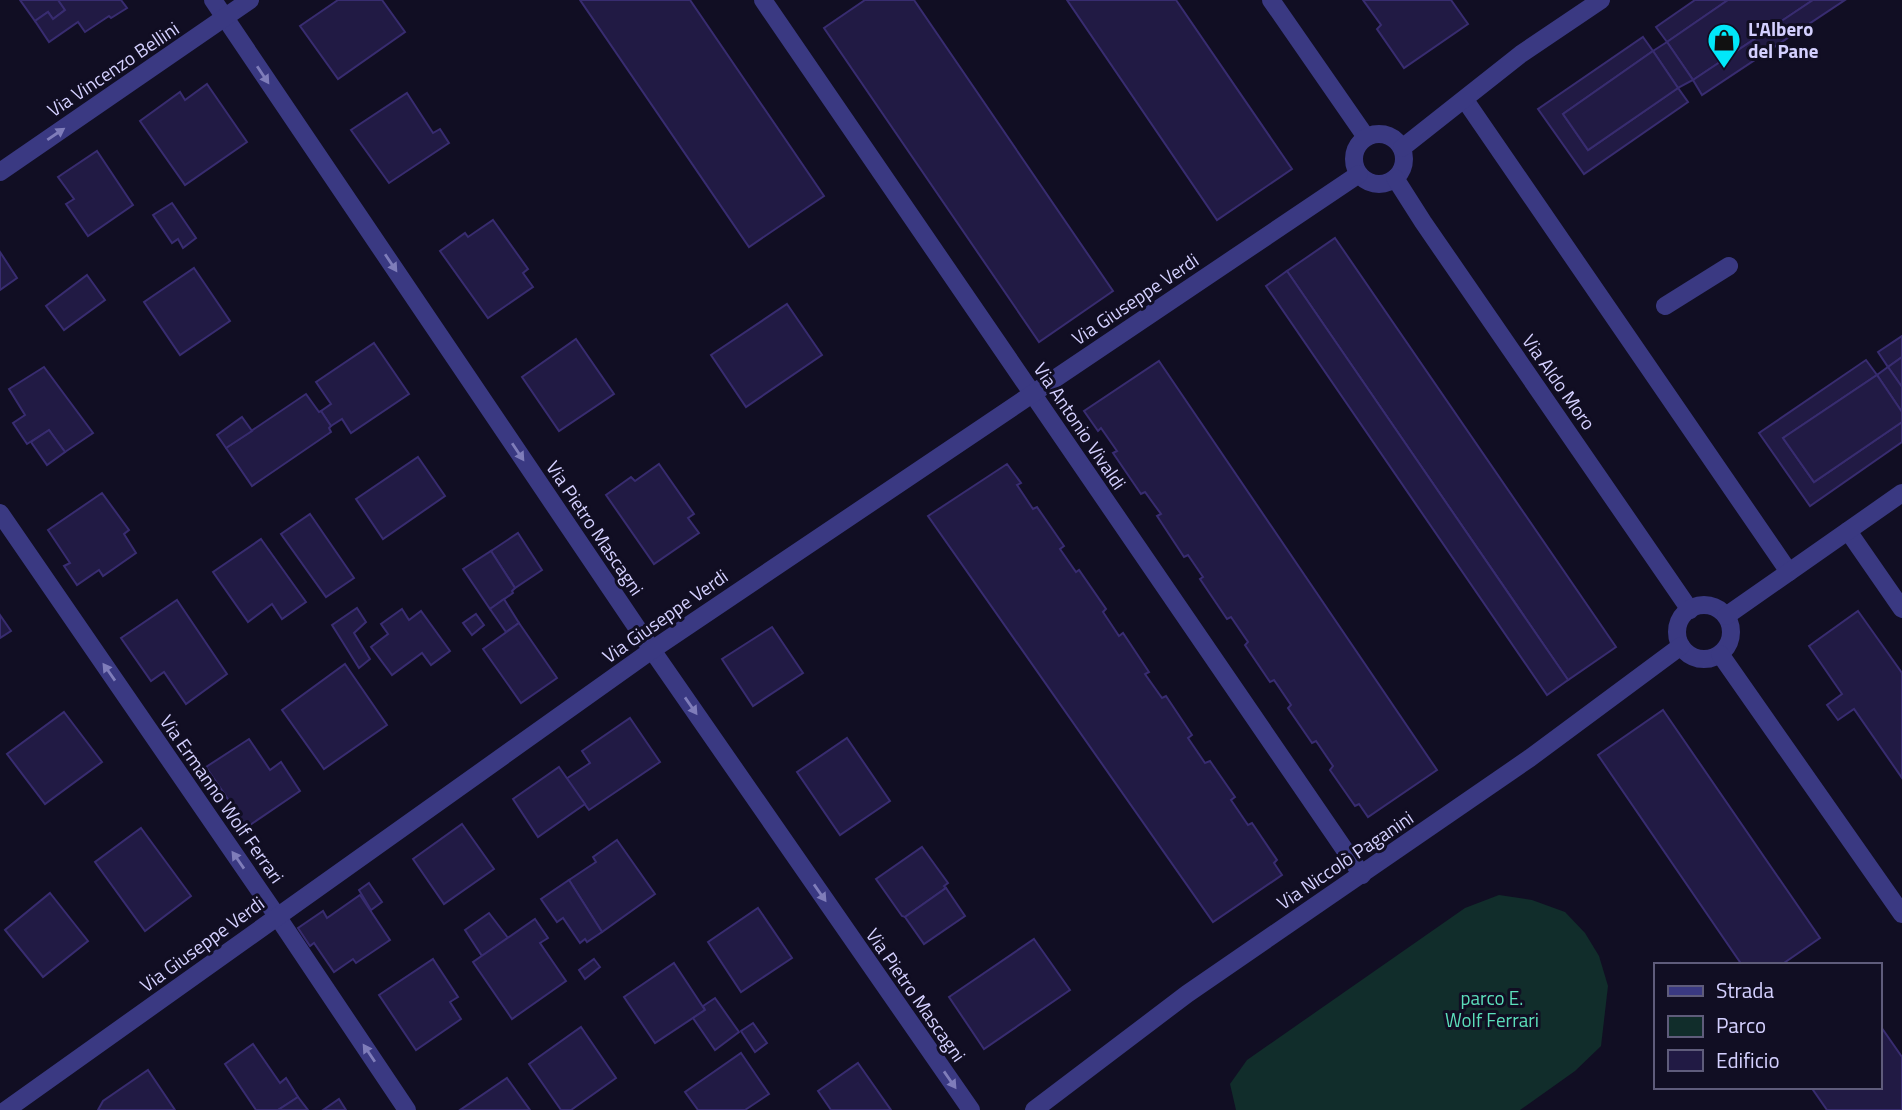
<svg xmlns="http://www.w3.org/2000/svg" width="1902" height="1110" font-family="'Titillium Web',sans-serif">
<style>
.green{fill:#112d2b}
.building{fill:#211a44;stroke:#382c70;stroke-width:2}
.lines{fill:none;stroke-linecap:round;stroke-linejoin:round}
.service{stroke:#3a3982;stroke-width:18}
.pedestrian{stroke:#3a3982;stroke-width:18}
.minor{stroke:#3a3982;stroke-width:18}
.oneway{fill:#7f7dba}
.labels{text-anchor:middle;stroke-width:6;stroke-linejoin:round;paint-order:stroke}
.poi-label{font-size:19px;font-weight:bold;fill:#d4d0ff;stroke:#110e23;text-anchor:start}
.street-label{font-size:19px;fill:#d4d0ff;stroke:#110e23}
.park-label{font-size:19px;fill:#5cdfbb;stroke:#110e23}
</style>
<rect width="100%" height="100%" fill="#110e23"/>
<!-- green -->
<path class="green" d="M1499 895 1532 900 1565 912 1585 933 1599 956 1608 986 1601 1046 1575 1071 1520 1110H1236L1230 1084 1247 1060 1465 908Z"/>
<!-- building -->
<g class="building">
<path d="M20 0H59L65 10 53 19 48 12 35 21Z"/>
<path d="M58 0H121L127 8 111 18 109 16 85 32 78 22 49 42 35 21 48 12 53 19 65 10Z"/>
<path d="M338 0H382L405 32 338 79 300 26Z"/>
<path d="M580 0H690L824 196 749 247Z"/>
<path d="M865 0H914L1113 291 1039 342 824 28Z"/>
<path d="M1067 0H1176L1292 169 1217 220Z"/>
<path d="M1363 0H1451L1468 24 1404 68 1377 29 1381 25Z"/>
<path d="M1695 0H1728L1667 42 1656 27Z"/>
<path d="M1728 0H1813L1693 80 1667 42Z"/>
<path d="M1813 0H1845L1702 95 1693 80Z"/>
<path d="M1643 37 1653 51 1563 114 1588 150 1678 88 1688 102 1584 174 1538 109Z"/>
<path d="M1667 42 1693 80 1678 88 1653 51Z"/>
<path d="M1653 51 1678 88 1588 150 1563 114Z"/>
<path d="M207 84 247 142 185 185 140 121 180 92 185 100Z"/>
<path d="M407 93 433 133 440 129 449 143 389 183 351 130Z"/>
<path d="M97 151 133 205 88 236 66 204 74 199 58 177Z"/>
<path d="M172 203 196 238 183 248 178 239 172 243 153 215Z"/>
<path d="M493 220 528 269 523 273 533 287 488 318 440 251 465 233 468 237Z"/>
<path d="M1335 238 1616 647 1568 680 1287 271Z"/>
<path d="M0 252 17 278 0 290Z"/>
<path d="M194 268 230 321 180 355 144 302Z"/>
<path d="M1287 271 1568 680 1547 695 1266 286Z"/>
<path d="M87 275 105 300 64 330 46 306Z"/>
<path d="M787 304 822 355 746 407 711 355Z"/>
<path d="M1902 336V357L1888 367 1878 352Z"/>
<path d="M576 339 614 394 559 431 522 377Z"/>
<path d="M374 343 409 394 351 433 342 419 331 426 321 411 331 404 316 382Z"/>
<path d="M1902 357V387L1888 367Z"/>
<path d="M1866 360 1877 375 1783 438 1814 482 1902 422V442L1810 506 1759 433Z"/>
<path d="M1159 361 1437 770 1368 817 1359 804 1355 806 1330 770 1333 766 1316 741 1312 743 1288 708 1291 705 1274 680 1270 682 1245 645 1248 642 1231 617 1227 619 1200 579 1203 577 1188 555 1184 557 1157 516 1161 514 1145 492 1141 494 1113 453 1117 451 1101 428 1098 431 1084 411Z"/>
<path d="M44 367 93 433 65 452 49 430 27 444 13 423 25 415 9 389Z"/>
<path d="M1888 367 1902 387V412L1877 375Z"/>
<path d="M1877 375 1902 412V422L1814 482 1783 438Z"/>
<path d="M306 394 319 412 321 411 331 426 329 428 331 432 252 486 226 448Z"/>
<path d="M242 417 252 431 226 448 217 435Z"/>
<path d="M49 430 65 452 47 465 31 442Z"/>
<path d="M418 457 445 496 383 539 356 499Z"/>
<path d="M659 464 694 514 688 518 699 533 654 564 606 495 631 477 635 481Z"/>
<path d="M1007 464 1021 483 1017 485 1033 509 1037 507 1064 546 1060 549 1076 572 1079 570 1106 609 1103 612 1119 636 1123 633 1149 672 1145 674 1162 698 1166 696 1192 735 1188 738 1205 763 1210 761 1235 797 1231 800 1248 825 1252 823 1277 860 1274 863 1282 875 1213 922 928 516Z"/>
<path d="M102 493 129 530 124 534 136 553 103 576 99 570 77 585 64 566 70 563 48 530Z"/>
<path d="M310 514 354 578 326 597 281 534Z"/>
<path d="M518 533 542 570 515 588 491 551Z"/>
<path d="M261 539 306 602 282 619 272 604 248 622 213 572Z"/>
<path d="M491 551 515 588 512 591 513 593 490 609 463 569Z"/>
<path d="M504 599 519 623 506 632 490 609Z"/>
<path d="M177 600 227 674 186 704 164 672 151 681 121 638Z"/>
<path d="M357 608 366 622 354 633 370 659 359 668 332 625Z"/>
<path d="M402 609 409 620 421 611 450 651 431 665 422 653 392 675 371 647 388 634 381 624Z"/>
<path d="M1858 611 1902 673V778L1854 709 1838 720 1827 705 1842 694 1809 646Z"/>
<path d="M476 614 484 625 472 635 463 623Z"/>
<path d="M0 615 11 631 0 638Z"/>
<path d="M519 623 557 678 521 703 483 649Z"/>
<path d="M772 627 803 673 753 706 722 659Z"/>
<path d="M345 664 387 725 324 769 282 710Z"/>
<path d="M1663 710 1820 938 1781 965H1742L1598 755Z"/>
<path d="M64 712 102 762 45 804 7 754Z"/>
<path d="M630 718 660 762 589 810 566 779 590 763 582 751Z"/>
<path d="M847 738 890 801 840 835 797 772Z"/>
<path d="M249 739 270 770 281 762 300 791 247 827 206 767Z"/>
<path d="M559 767 585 804 538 837 513 799Z"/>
<path d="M462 824 494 869 444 904 413 859Z"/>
<path d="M141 828 191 896 145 931 95 862Z"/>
<path d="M617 840 655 894 602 932 569 880 596 862 593 857Z"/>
<path d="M922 847 948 883 944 886 946 888 905 917 902 916 876 879Z"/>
<path d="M569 880 602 932 587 942 585 939 580 943 563 918 557 922 541 899Z"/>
<path d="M369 883 382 902 371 910 359 890Z"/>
<path d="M946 888 965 916 924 944 905 917Z"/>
<path d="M50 893 88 941 43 977 5 930Z"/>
<path d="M360 895 390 940 356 963 353 959 334 972 314 943 310 946 298 928 323 911 327 918Z"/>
<path d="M758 908 792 958 741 992 708 942Z"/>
<path d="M489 913 508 938 482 956 465 930Z"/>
<path d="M535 919 548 938 540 943 566 981 512 1019 473 962Z"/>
<path d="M1034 939 1070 990 984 1049 949 997Z"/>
<path d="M433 959 458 997 450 1002 461 1019 416 1050 379 995Z"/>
<path d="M594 959 600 967 585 979 579 970Z"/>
<path d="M674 963 705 1010 655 1043 624 997Z"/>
<path d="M715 998 739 1032 715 1050 693 1018 705 1010 703 1006Z"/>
<path d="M753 1023 767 1043 755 1052 741 1031Z"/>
<path d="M1879 1024 1902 1057V1110H1827L1811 1087H1879Z"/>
<path d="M581 1027 616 1078 571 1110H561L529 1064Z"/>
<path d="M253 1044 280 1083 286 1078 298 1097 278 1110H256L225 1064Z"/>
<path d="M741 1053 769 1094 745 1110H698L685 1092Z"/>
<path d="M858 1063 891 1110H831L818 1091Z"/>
<path d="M148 1070 175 1110H98L103 1101Z"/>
<path d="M507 1078 530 1110H460Z"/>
<path d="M298 1097 308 1110H278Z"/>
<path d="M339 1099 346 1110H323Z"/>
</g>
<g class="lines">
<!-- service -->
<g class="service">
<path d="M1465 100 1789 572"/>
<path d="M1848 531 1902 609"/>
</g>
<!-- pedestrian -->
<path class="pedestrian" d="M1665 306 1729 266"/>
<!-- minor -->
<g class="minor">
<path d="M213 0 652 650 971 1110"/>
<path d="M763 0 1362 875"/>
<path d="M1271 0 1366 137"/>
<circle cx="1379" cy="159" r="25"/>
<path d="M1402 148 1521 54 1601 0"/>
<path d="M0 172 250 0"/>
<path d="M1395 178 1423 222 1690 610"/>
<path d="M0 513 277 916 407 1110"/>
<circle cx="1704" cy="632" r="27"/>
<path d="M1726 616 1902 493"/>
<path d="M1720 654 1902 914"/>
<path d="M6 1110 652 650 1359 174"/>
<path d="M1034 1110 1187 994 1530 758 1681 646"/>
</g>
</g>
<!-- one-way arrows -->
<defs><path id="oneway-solid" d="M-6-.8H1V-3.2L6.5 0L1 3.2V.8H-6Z" transform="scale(1.75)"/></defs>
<g class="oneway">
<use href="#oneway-solid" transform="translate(263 75) rotate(56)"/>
<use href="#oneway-solid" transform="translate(56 134) rotate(-34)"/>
<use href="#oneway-solid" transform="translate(391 263) rotate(56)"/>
<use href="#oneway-solid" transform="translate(518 452) rotate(56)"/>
<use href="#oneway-solid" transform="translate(109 672) rotate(-125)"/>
<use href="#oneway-solid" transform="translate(691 706) rotate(55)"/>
<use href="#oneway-solid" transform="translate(238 860) rotate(-125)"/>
<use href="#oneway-solid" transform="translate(820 893) rotate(55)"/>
<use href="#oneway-solid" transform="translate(369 1053) rotate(-124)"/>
<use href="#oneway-solid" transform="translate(950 1080) rotate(55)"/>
</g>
<!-- icons -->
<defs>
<symbol id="shop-pin" viewBox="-11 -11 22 30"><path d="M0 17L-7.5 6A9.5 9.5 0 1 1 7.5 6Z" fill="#01e8fa" stroke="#110e23"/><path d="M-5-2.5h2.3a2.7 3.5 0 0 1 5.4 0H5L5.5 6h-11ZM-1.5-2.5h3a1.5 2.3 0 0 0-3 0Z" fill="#111"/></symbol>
</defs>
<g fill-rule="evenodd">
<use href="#shop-pin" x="1705" y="21" width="38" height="52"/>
</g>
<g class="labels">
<!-- poi labels -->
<g class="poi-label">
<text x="1748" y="36">L'Albero<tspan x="1748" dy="22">del Pane</tspan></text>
</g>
<!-- street labels -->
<g class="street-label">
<text transform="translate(113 69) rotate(-34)" y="7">Via Vincenzo Bellini</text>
<text transform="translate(1135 299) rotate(-34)" y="7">Via Giuseppe Verdi</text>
<text transform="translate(1559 382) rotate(55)" y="7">Via Aldo Moro</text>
<text transform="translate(1080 426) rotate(56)" y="7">Via Antonio Vivaldi</text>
<text transform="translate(595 528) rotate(56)" y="7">Via Pietro Mascagni</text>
<text transform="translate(665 616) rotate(-35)" y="7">Via Giuseppe Verdi</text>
<text transform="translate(222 799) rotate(55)" y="7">Via Ermanno Wolf Ferrari</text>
<text transform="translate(1345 860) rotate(-34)" y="7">Via Niccolò Paganini</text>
<text transform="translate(202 944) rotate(-36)" y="7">Via Giuseppe Verdi</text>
<text transform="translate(916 995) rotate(55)" y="7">Via Pietro Mascagni</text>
</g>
<!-- park labels -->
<g class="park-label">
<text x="1492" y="1005">parco E.<tspan x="1492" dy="22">Wolf Ferrari</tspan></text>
</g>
</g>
<!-- legend -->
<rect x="1654" y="963" width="228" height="126" fill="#110e23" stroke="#5f5c7b" stroke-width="2"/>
<rect x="1668" y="986" width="35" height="10" fill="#3a3982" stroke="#5f5c7b" stroke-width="2"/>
<text x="1716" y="998" font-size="21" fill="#d4d0ff">Strada</text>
<rect x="1668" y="1016" width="35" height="21" fill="#112d2b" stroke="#5f5c7b" stroke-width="2"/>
<text x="1716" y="1033" font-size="21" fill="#d4d0ff">Parco</text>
<rect x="1668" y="1050" width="35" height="21" fill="#211a44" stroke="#5f5c7b" stroke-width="2"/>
<text x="1716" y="1068" font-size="21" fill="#d4d0ff">Edificio</text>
</svg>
